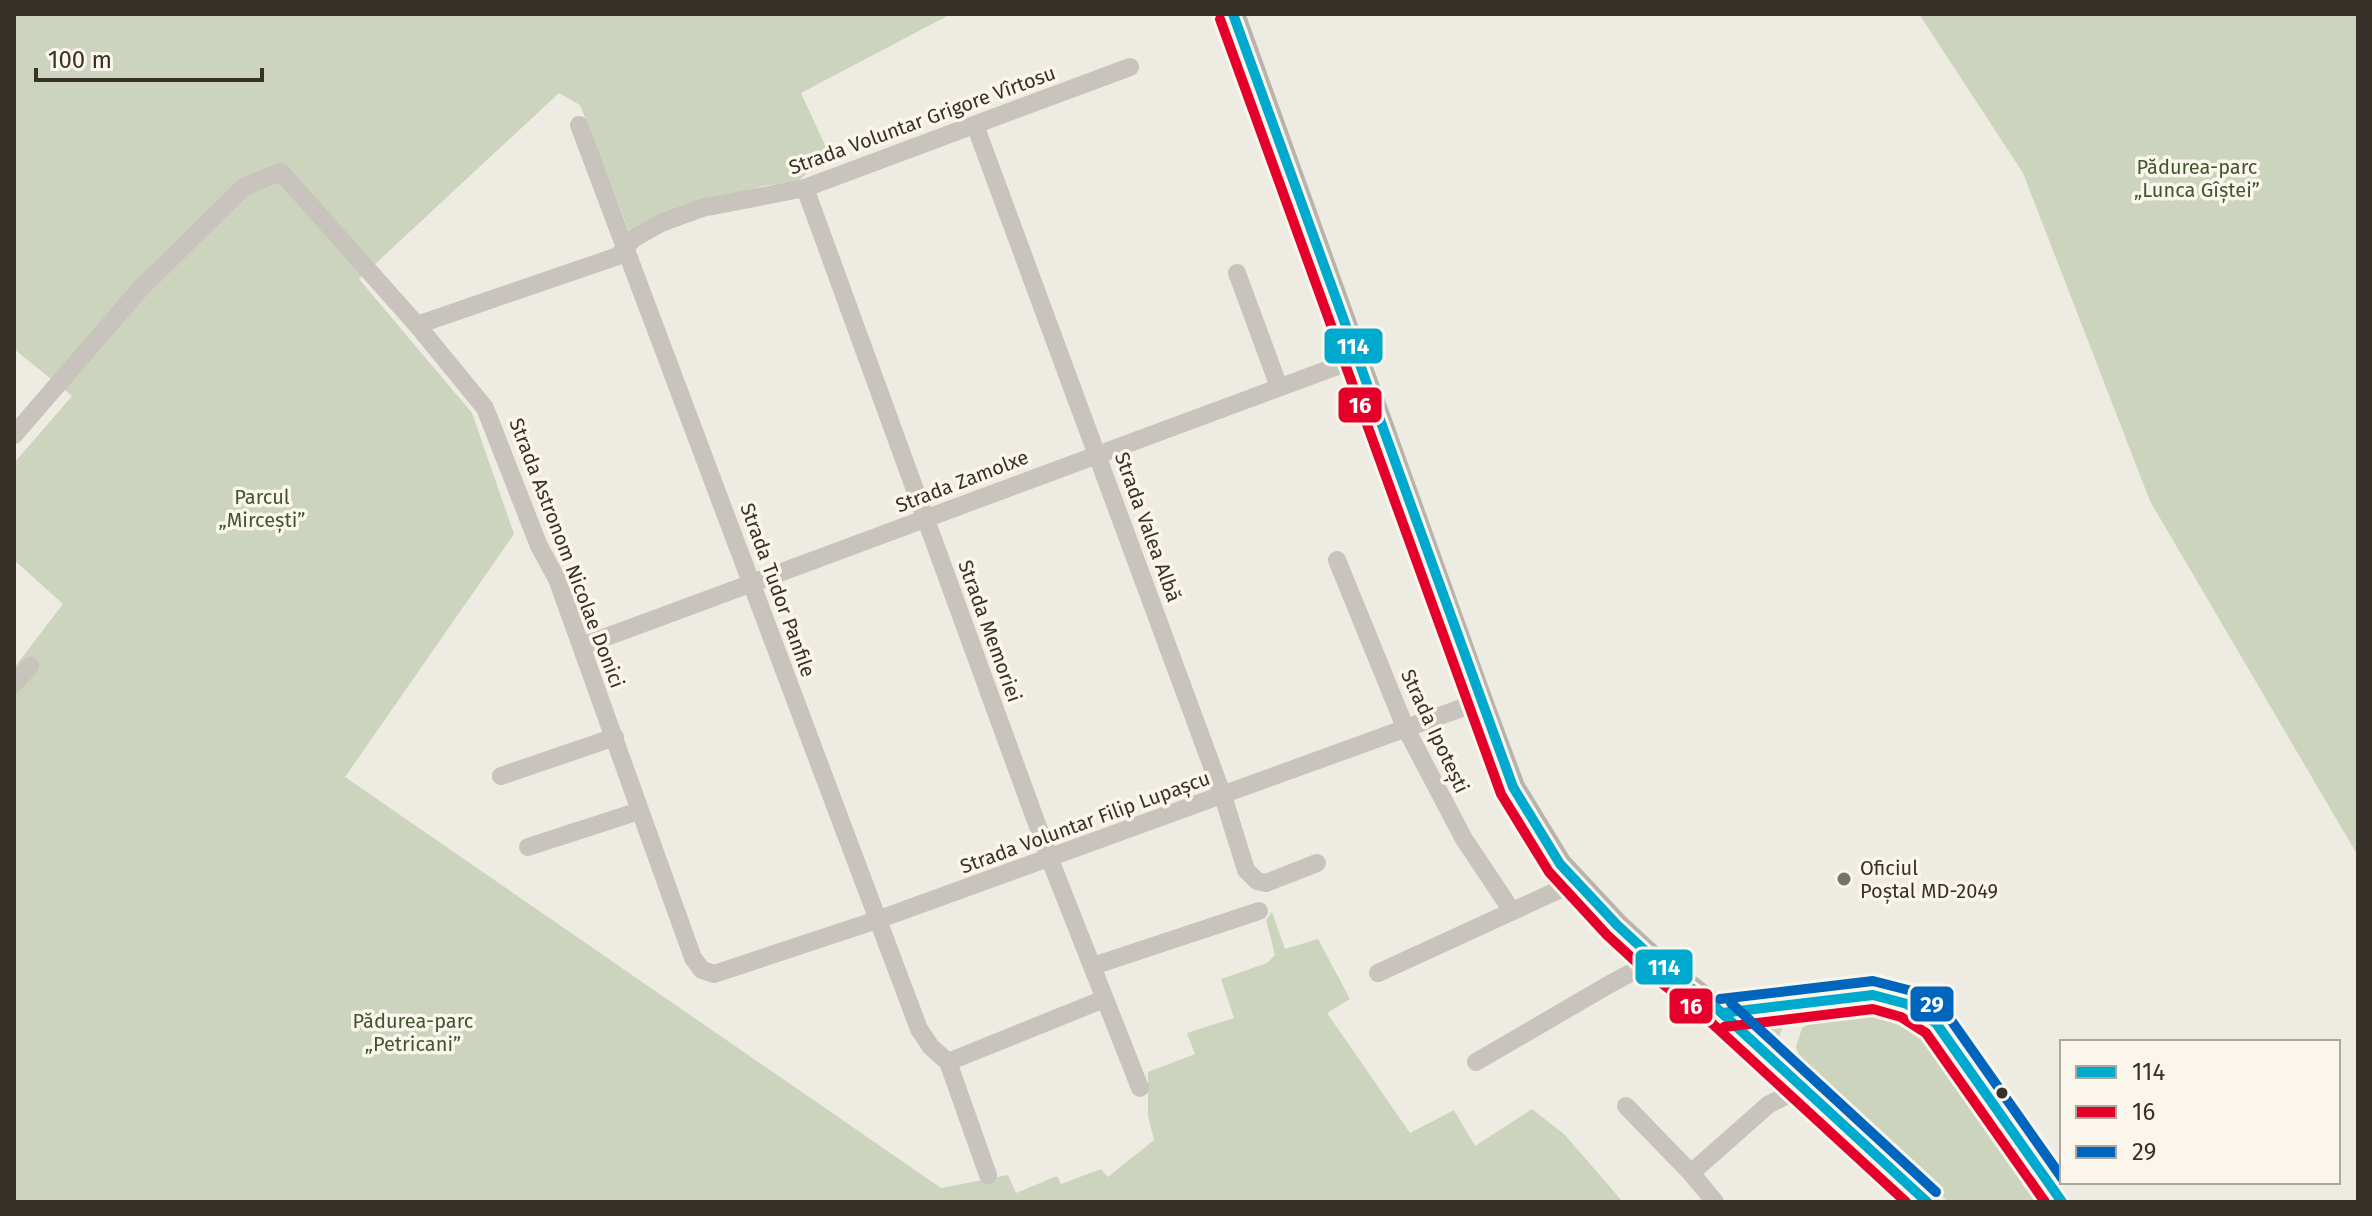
<svg xmlns="http://www.w3.org/2000/svg" width="2372" height="1216" font-family="'Fira Sans',sans-serif">
<style>
.green{fill:#ccd4be}
.lines{fill:none;stroke-linecap:round;stroke-linejoin:round}
.minor{stroke:#c8c3bc;stroke-width:18}
.secondary{stroke:#b8b3ad;stroke-width:24}
.bus-1-casing{stroke:#faf6eb;stroke-width:16}
.bus-2-casing{stroke:#faf6eb;stroke-width:16}
.bus-3-casing{stroke:#faf6eb;stroke-width:16}
.bus-1{stroke:#00a9ce;stroke-width:10}
.bus-2{stroke:#e4002b;stroke-width:10}
.bus-3{stroke:#0065bd;stroke-width:10}
.poi-dot{fill:#78726b;stroke:#faf6eb;stroke-width:3}
.bus-dot{fill:#38312a;stroke:#faf6eb;stroke-width:3}
.labels{text-anchor:middle;stroke-width:7;stroke-linejoin:round;paint-order:stroke}
.street-label{font-size:20px;fill:#38312a;stroke:#faf6eb}
.park-label{font-size:20px;fill:#41562e;stroke:#faf6eb}
.poi-label{font-size:20px;fill:#38312a;stroke:#faf6eb;text-anchor:start}
.line-badge{stroke:#faf6eb;stroke-width:3}
.badge-label{font-size:22px;text-anchor:middle;font-weight:bold;fill:#fff}
</style>
<rect width="100%" height="100%" fill="#eeebe3"/>
<!-- green -->
<g class="green">
<path d="M14 14H951L801 93 829 154 797 182 763 186 727 197 631 236 580 105 559 93 359 279 472 413 514 534 345 777 941 1188 1008 1175 1016 1193 1057 1176 1061 1184 1101 1169 1108 1177 1154 1140 1148 1116V1072L1195 1054 1187 1033 1234 1018 1221 979 1267 963 1275 955 1266 920 1272 912 1285 949 1318 939 1350 999 1327 1013 1410 1133 1454 1110 1475 1146 1532 1109 1565 1135 1623 1202H14V668L63 604 14 560V463L72 396 14 349Z"/>
<path d="M1919 14H2358V856L2150 501 2023 173Z"/>
<path d="M1860 1009 1896 1015 1911 1022 2043 1202H1948L1802 1065 1796 1047 1802 1028 1825 1015Z"/>
<path d="M1790 1013 1792 1014 1783 1026 1776 1045 1745 1020Z"/>
</g>
<g class="lines">
<!-- minor -->
<g class="minor">
<path d="M579 125 919 1029 931 1047 948 1062 988 1175"/>
<path d="M975 125 1223 796 1246 870 1257 881 1266 883 1317 863"/>
<path d="M805 188 1049 857 1140 1088"/>
<path d="M1237 273 1279 387"/>
<path d="M417 325 618 256 633 239 661 223 702 208 805 188 1130 67"/>
<path d="M14 435 141 288 245 186 281 172 417 325 485 408 539 546 557 579 693 958 702 970 714 974 877 920 1481 701"/>
<path d="M1337 560 1405 727 1464 839 1512 911"/>
<path d="M582 646 1359 358"/>
<path d="M14 684 30 666"/>
<path d="M501 776 615 737"/>
<path d="M528 847 639 811"/>
<path d="M1093 966 1259 911"/>
<path d="M1378 973 1576 882"/>
<path d="M948 1062 1104 999"/>
<path d="M1476 1062 1610 984 1655 960"/>
<path d="M1626 1106 1691 1173 1715 1202"/>
<path d="M1691 1173 1768 1105 1802 1087"/>
</g>
<!-- secondary -->
<path class="secondary" d="M1233 14 1481 701 1513 787 1560 864 1617 925 1655 960 1712 1004 1927 1202"/>
<defs>
<g id="bus-1">
<path d="M1233 14 1513 787 1560 864 1617 925 1655 960 1712 1004 1927 1202"/>
<path d="M1722 1013 1873 995 1907 1004 1936 1023 2062 1202"/>
</g>
<g id="bus-2">
<path d="M1220 19 1501 794 1549 872 1607 935 1646 971 1703 1015 1906 1202"/>
<path d="M1724 1027 1873 1009 1901 1017 1926 1033 2045 1202"/>
</g>
<g id="bus-3">
<path d="M1720 999 1873 981 1912 991 1946 1013 2062 1178"/>
<path d="M1731 1003 1936 1192"/>
</g>
</defs>
<!-- bus-1 casing -->
<use href="#bus-1" class="bus-1-casing"/>
<!-- bus-2 casing -->
<use href="#bus-2" class="bus-2-casing"/>
<!-- bus-3 casing -->
<use href="#bus-3" class="bus-3-casing"/>
<!-- bus-1 -->
<use href="#bus-1" class="bus-1"/>
<!-- bus-2 -->
<use href="#bus-2" class="bus-2"/>
<!-- bus-3 -->
<use href="#bus-3" class="bus-3"/>
</g>
<!-- markers -->
<circle class="poi-dot" cx="1844" cy="879" r="8"/>
<circle class="bus-dot" cx="2002" cy="1093" r="7"/>
<g class="labels">
<!-- street labels -->
<g class="street-label">
<text transform="translate(922 120) rotate(-20)" y="7">Strada Voluntar Grigore Vîrtosu</text>
<text transform="translate(962 481) rotate(-21)" y="7">Strada Zamolxe</text>
<text transform="translate(1148 527) rotate(70)" y="7">Strada Valea Albă</text>
<text transform="translate(567 553) rotate(69)" y="7">Strada Astronom Nicolae Donici</text>
<text transform="translate(778 590) rotate(70)" y="7">Strada Tudor Panfile</text>
<text transform="translate(990 631) rotate(70)" y="7">Strada Memoriei</text>
<text transform="translate(1435 731) rotate(65)" y="7">Strada Ipotești</text>
<text transform="translate(1085 822) rotate(-20)" y="7">Strada Voluntar Filip Lupașcu</text>
</g>
<!-- park labels -->
<g class="park-label">
<text x="2197" y="174">Pădurea-parc<tspan x="2197" dy="23">„Lunca Gîștei”</tspan></text>
<text x="262" y="504">Parcul<tspan x="262" dy="23">„Mircești”</tspan></text>
<text x="413" y="1028">Pădurea-parc<tspan x="413" dy="23">„Petricani”</tspan></text>
</g>
<!-- poi labels -->
<g class="poi-label">
<text x="1860" y="875">Oficiul<tspan x="1860" dy="23">Poștal MD-2049</tspan></text>
</g>
</g>
<g class="line-badge">
<rect x="1323" y="327" width="61" height="38" rx="8" fill="#00a9ce"/>
<rect x="1337" y="386" width="46" height="38" rx="8" fill="#e4002b"/>
<rect x="1634" y="948" width="60" height="38" rx="8" fill="#00a9ce"/>
<rect x="1909" y="985" width="46" height="38" rx="8" fill="#0065bd"/>
<rect x="1668" y="987" width="46" height="38" rx="8" fill="#e4002b"/>
</g>
<g class="badge-label">
<text x="1353" y="354">114</text>
<text x="1360" y="413">16</text>
<text x="1664" y="975">114</text>
<text x="1932" y="1012">29</text>
<text x="1691" y="1014">16</text>
</g>
<!-- border -->
<rect width="2372" height="1216" fill="none" stroke="#38312a" stroke-width="32"/>
<!-- legend -->
<rect x="2060" y="1040" width="280" height="144" fill="#faf6eb" stroke="#aca79e" stroke-width="2"/>
<rect x="2076" y="1066" width="40" height="12" fill="#00a9ce" stroke="#aca79e" stroke-width="2"/>
<text x="2132" y="1080" font-size="24" fill="#38312a">114</text>
<rect x="2076" y="1106" width="40" height="12" fill="#e4002b" stroke="#aca79e" stroke-width="2"/>
<text x="2132" y="1120" font-size="24" fill="#38312a">16</text>
<rect x="2076" y="1146" width="40" height="12" fill="#0065bd" stroke="#aca79e" stroke-width="2"/>
<text x="2132" y="1160" font-size="24" fill="#38312a">29</text>
<!-- scale -->
<path d="M36 68v12h226v-12" fill="none" stroke="#38312a" stroke-width="4"/>
<text x="48" y="68" font-size="24" fill="#38312a" stroke="#faf6eb" stroke-width="6" paint-order="stroke">100 m</text>
</svg>
